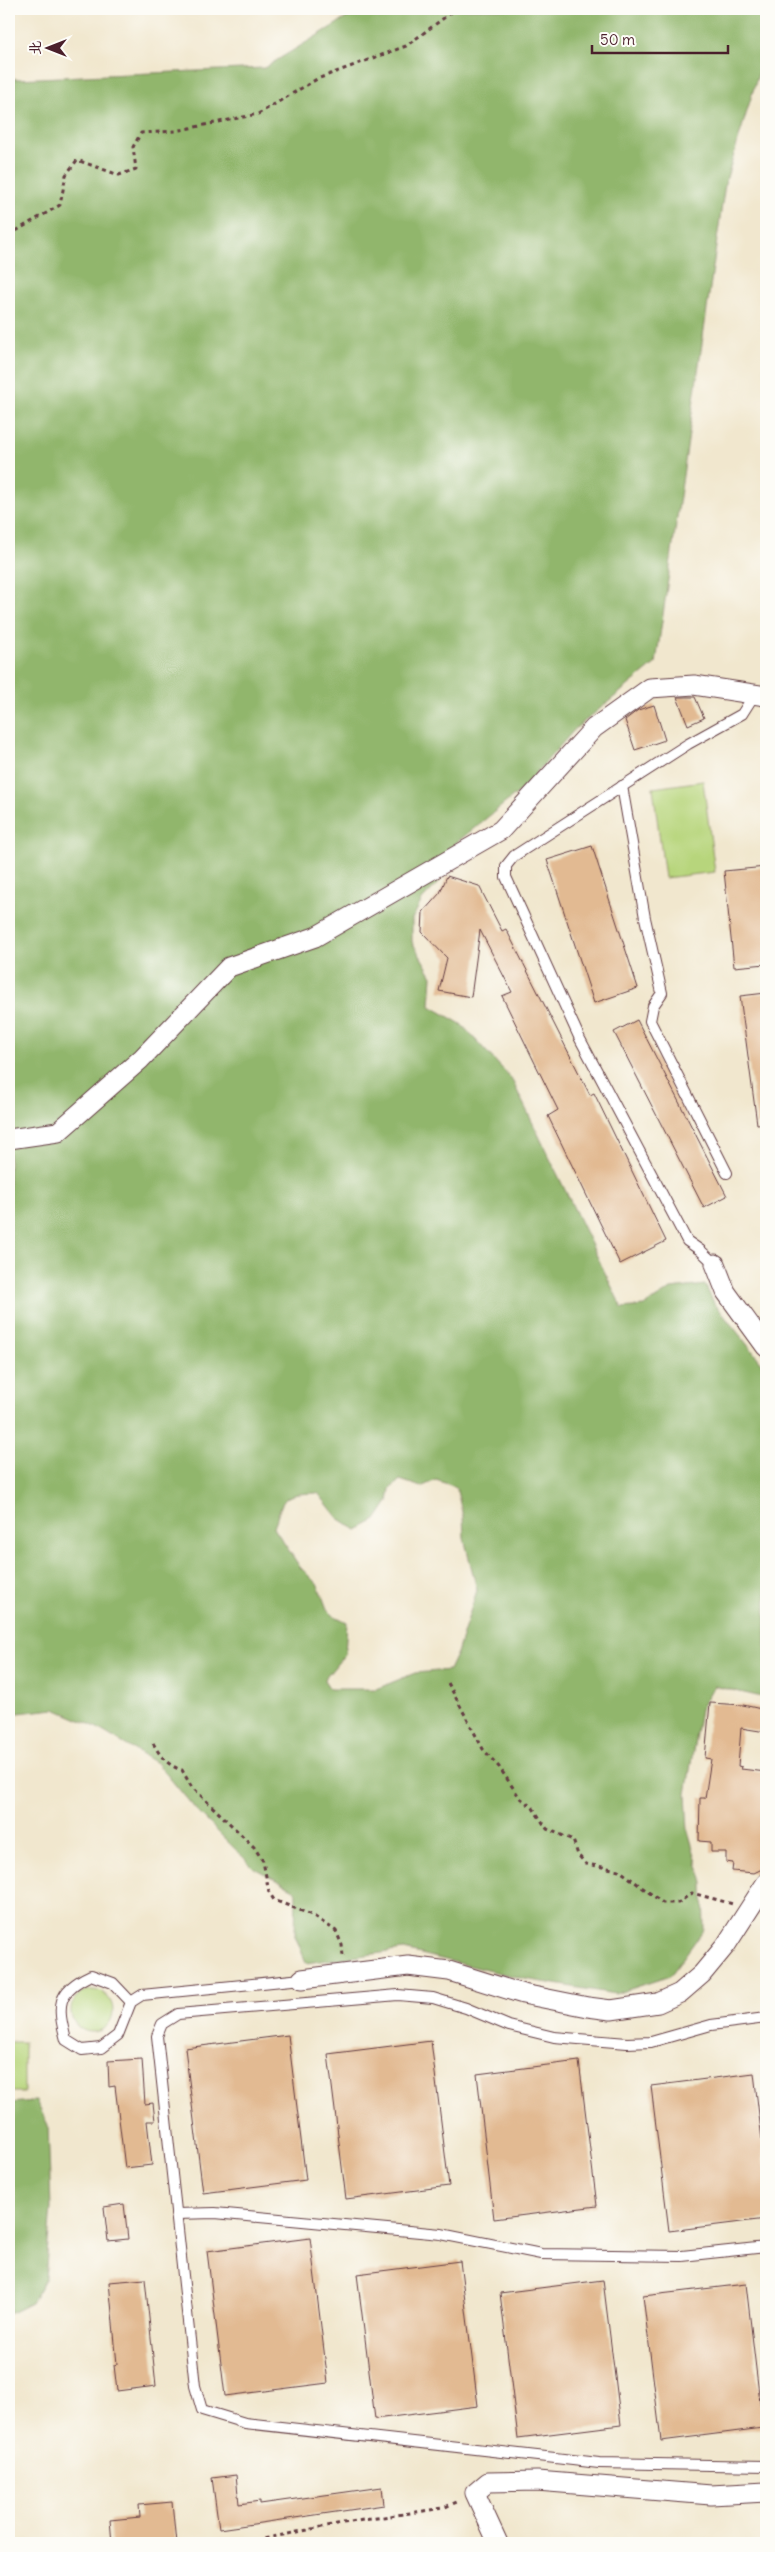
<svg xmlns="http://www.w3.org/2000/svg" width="775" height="2552" font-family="Delius,'LXGW WenKai TC',sans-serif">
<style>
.green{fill:#b7d57c;stroke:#807a54}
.forest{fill:#91b66c;stroke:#6e6a4c;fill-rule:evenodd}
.building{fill:#e2ba92}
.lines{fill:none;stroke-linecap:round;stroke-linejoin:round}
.service-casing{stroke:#633d43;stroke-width:12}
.minor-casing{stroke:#633d43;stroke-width:21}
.path{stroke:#633d43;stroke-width:3;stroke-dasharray:4 4;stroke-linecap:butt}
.service{stroke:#fff;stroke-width:10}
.minor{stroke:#fff;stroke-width:19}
</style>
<rect width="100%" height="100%" fill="#fdfcf7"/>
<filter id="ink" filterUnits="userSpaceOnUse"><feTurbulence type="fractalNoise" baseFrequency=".02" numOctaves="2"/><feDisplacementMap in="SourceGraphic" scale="10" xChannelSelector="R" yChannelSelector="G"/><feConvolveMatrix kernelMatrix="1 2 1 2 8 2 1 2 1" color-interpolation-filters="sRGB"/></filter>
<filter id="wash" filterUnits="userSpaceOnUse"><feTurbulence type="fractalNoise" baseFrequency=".0096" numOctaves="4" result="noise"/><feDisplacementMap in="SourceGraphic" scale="20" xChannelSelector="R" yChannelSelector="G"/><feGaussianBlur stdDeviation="1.12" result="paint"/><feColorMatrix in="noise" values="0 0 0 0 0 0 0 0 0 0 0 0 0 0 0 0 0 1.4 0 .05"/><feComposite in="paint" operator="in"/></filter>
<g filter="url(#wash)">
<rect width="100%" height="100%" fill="#f1e7ce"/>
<!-- green -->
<g class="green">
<path d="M703 781 715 872 665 878 653 788Z"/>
<circle cx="92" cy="2011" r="21"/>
<rect x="9" y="2042" width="15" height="50"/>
</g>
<!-- forest -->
<g class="forest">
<path d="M361 9H766V48L725 184 656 663 575 729 520 791 446 851 439 882 422 900 412 919V942L432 976 430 1006 461 1024 511 1078 622 1308 644 1306 671 1289 705 1285 714 1303 766 1368V1698L714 1686 700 1709 686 1794 688 1831 703 1883 704 1929 670 1976 615 1994 525 1979 404 1950 306 1963 295 1935 296 1890 254 1868 197 1811 158 1764 94 1726 55 1709 9 1714V76L16 79 264 68ZM400 1480 421 1487 436 1480 456 1487 463 1516 464 1538 477 1590 457 1653 449 1670 415 1673 376 1689H330L324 1680 345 1654 347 1622 333 1615 327 1609 318 1585 300 1567 274 1528C284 1495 282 1494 318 1493L338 1518 357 1530 376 1520 388 1502 390 1489Z"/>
<path d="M36 2101 48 2125 51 2207 45 2279 31 2303 9 2314V2103Z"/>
</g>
<g id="blocks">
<!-- building -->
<g class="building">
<path d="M677 697H695L704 718 688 725Z"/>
<path d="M654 705 665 740 635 750 625 720 638 710Z"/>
<path d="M592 846 638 988 594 1003 547 860Z"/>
<path d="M766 867V964L734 967 724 871Z"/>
<path d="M447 876 479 886 502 931 506 929 590 1095 594 1093 666 1241 620 1264 548 1116 558 1110 502 996 512 992 480 930 471 997 439 991 447 958 422 932 423 912 440 893Z"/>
<path d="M766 993V1123L757 1124 740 996Z"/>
<path d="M637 1020 727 1196 704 1208 614 1032Z"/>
<path d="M710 1703 743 1705 766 1710V1732L741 1728 738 1766 742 1767 741 1769 766 1772 763 1837H766V1867L754 1873 732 1871 733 1863 726 1862V1852H711V1842L699 1841 700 1798H705L711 1759 705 1758Z"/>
<path d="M288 2035 306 2180 203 2193 185 2048Z"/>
<path d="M431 2041 449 2186 346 2199 328 2054Z"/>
<path d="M142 2059 145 2104 153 2103 155 2121H147L152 2165 125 2168 115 2086 109 2087 108 2061Z"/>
<path d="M579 2061 597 2206 494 2219 477 2074Z"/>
<path d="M754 2073 766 2174V2219L669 2231 651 2086Z"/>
<path d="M124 2204 128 2239 108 2241 104 2207Z"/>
<path d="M310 2238 328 2383 225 2396 207 2251Z"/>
<path d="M460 2261 478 2406 375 2419 357 2274Z"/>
<path d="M145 2279 156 2386 117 2391 114 2365 117 2364 109 2282Z"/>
<path d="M603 2280 621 2425 518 2438 500 2293Z"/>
<path d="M746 2284 763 2428 661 2441 643 2296Z"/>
<path d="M236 2475 239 2504 260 2501V2504L382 2487 384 2505 219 2529 212 2478Z"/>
<path d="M172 2502 176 2543H112L110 2520 140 2517 139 2505Z"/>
</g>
</g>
</g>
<g filter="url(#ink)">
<use href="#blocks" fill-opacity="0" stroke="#633d43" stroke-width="1"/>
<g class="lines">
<defs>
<g id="service">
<path d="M622 786 645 918 662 993 653 1006 650 1021 727 1173"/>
<path d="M715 1264 700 1250 687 1241 580 1039 506 877V866L514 856 688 744 742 714 754 695"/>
<path d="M131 2002 113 1983 91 1975C56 1991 57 2006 66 2040L82 2050 101 2048 118 2035 131 2002 142 1995 302 1979"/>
<path d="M766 2018 711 2025 651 2042 627 2043 554 2037 509 2026 466 2008 433 1998 398 1995 178 2014 162 2024 157 2036 195 2386 202 2410 245 2423 599 2463 766 2466"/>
<path d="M176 2214 215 2213 441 2234 541 2254 682 2256 766 2247"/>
</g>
<g id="minor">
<path d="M9 1139 58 1132 141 1059 229 967 315 937 501 830 594 728 650 688 694 685 766 696"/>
<path d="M715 1264 726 1292 766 1347"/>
<path d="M302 1979 408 1966 449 1971 523 1994 588 2007 611 2010 658 2003 680 1993 702 1974 726 1945 766 1883"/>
<path d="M498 2543 475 2493 488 2482 537 2481 711 2495 766 2492"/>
</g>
</defs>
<!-- service casing -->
<use href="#service" class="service-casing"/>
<!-- minor casing -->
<use href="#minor" class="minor-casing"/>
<!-- path -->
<g class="path">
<path d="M9 235 60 205 66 175 77 160 119 175 136 169 133 147 141 133 176 131 258 114 317 79 406 46 456 9"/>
<path d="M448 1683 483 1749 499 1767 520 1798 533 1808 547 1829 573 1840 578 1855 586 1864 619 1870 663 1903H678L692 1893 733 1904"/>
<path d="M153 1743C160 1756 168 1766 182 1770L191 1786 254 1847 263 1861 269 1892 274 1900 312 1915 336 1931 342 1945 343 1957"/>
<path d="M258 2543 263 2539 337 2524 443 2508 459 2501"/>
</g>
<!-- service -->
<use href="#service" class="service"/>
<!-- minor -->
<use href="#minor" class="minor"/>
</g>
</g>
<!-- margin -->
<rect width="775" height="2552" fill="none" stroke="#fdfcf7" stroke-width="30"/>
<!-- north arrow -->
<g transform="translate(48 48) rotate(270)" stroke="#fdfcf7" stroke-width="4" paint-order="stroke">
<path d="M0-4L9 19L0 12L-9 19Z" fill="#4a1f2b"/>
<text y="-8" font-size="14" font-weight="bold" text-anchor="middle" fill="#4a1f2b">北</text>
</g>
<!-- scale -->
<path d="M592 45v8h136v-8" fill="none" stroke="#4a1f2b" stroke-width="2.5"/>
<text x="600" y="45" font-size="15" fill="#4a1f2b" stroke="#fdfcf7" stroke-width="4" paint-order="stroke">50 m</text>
</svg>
